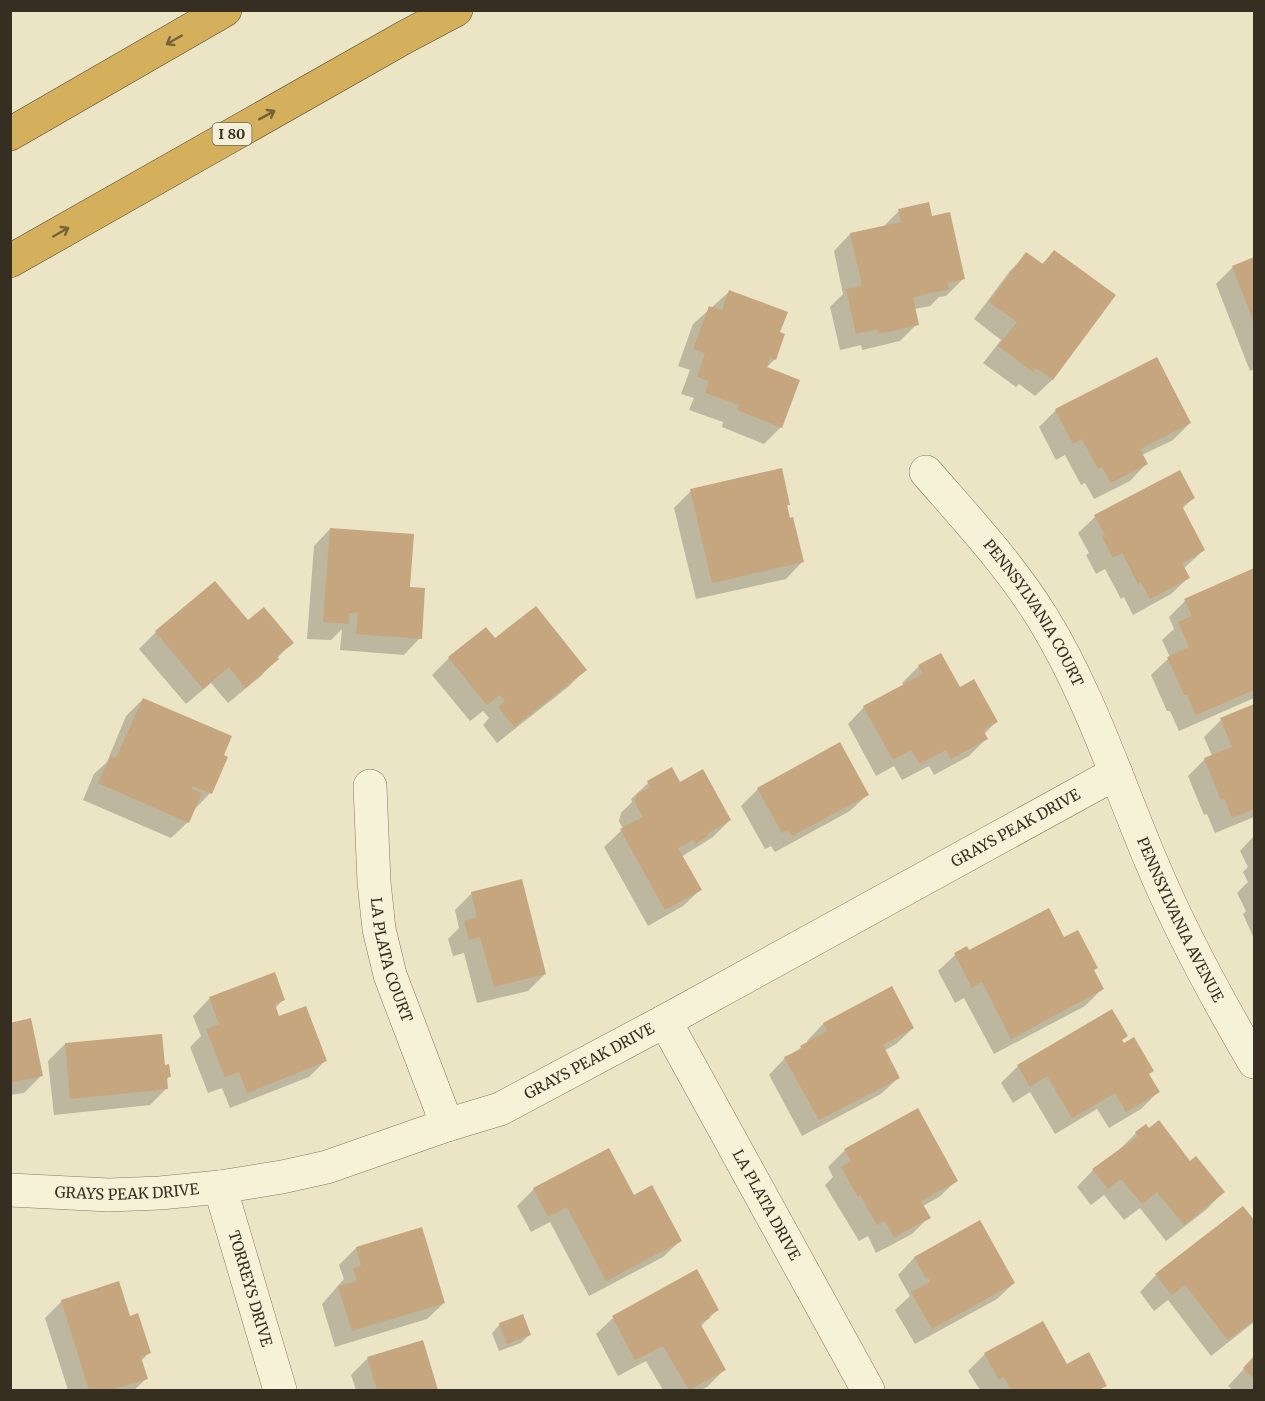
<svg xmlns="http://www.w3.org/2000/svg" width="1265" height="1401" font-family="Merriweather,serif">
<style>
.shadow{fill:#0003}
.building{fill:#c6a67e}
.lines{fill:none;stroke-linecap:round;stroke-linejoin:round}
.minor-casing{stroke:#85785d;stroke-width:34}
.motorway-casing{stroke:#534531;stroke-width:34}
.minor{stroke:#f6f2d8;stroke-width:33}
.motorway{stroke:#d4b05d;stroke-width:33}
.oneway{stroke:#756238}
.labels{text-anchor:middle;stroke-width:5;stroke-linejoin:round;paint-order:stroke}
.shield{fill:#f3eed5;stroke:#6f6856;stroke-width:1.5}
.shield-label{font-size:14px;font-weight:bold;fill:#362e20}
.street-label{font-size:15px;fill:#362e20;stroke:#f3eed5}
</style>
<rect width="100%" height="100%" fill="#ebe5c6"/>
<!-- shadow -->
<g class="shadow">
<path d="M899 211 931 218 963 279 946 296 939 297 930 306 914 309 917 324 900 341 862 350 861 345 840 350 830 307 843 294 834 251 850 234 883 227Z"/>
<path d="M1054 252 1114 295 1052 380 1035 396 1019 384 1016 387 983 363 1001 340 974 319 1010 271 1027 254 1041 265Z"/>
<path d="M1254 258V369L1250 371 1216 284 1233 267Z"/>
<path d="M730 291 775 359 766 368 781 427 764 444 722 427 723 422 689 410 694 398 681 394 690 370 678 366 693 324Z"/>
<path d="M1056 410 1190 423 1173 440 1142 455 1146 464 1130 481 1094 499 1085 483 1081 485 1065 455 1056 460 1039 427Z"/>
<path d="M691 491 789 504 786 507 802 562 786 579 696 599 674 508Z"/>
<path d="M1193 498 1182 509 1204 550 1183 569 1188 578 1171 594 1133 615 1124 597 1121 599 1105 569 1096 574 1086 555 1089 553 1078 533 1095 517Z"/>
<path d="M330 529 408 588 420 638 404 655 340 650 342 629 331 640 307 639 314 546Z"/>
<path d="M1254 570V698L1179 731 1170 711H1167L1151 675 1170 657 1162 640 1174 629 1169 617 1185 601Z"/>
<path d="M215 583 248 622 292 642 261 676 228 703 211 683 186 704 139 649 156 632Z"/>
<path d="M486 629 495 640 585 670 568 687 497 743 483 725 489 718 483 711 470 721 432 675 449 658Z"/>
<path d="M919 666 959 689 996 722 984 734 986 739 969 756 934 775 929 766 902 780 894 766 876 776 848 724 864 707 904 686 902 683Z"/>
<path d="M143 699 226 758 210 793 194 810 188 822 171 838 83 800 94 774 107 762 126 716Z"/>
<path d="M1254 706V817L1215 833 1207 814 1204 815 1188 776 1205 759 1212 756 1204 737 1221 720Z"/>
<path d="M671 769 679 784 730 820 713 837 681 857 700 890 683 906 648 926 604 847 623 829 619 821 621 813 632 802 631 799 648 783Z"/>
<path d="M758 789 867 795 850 811 775 852 771 846 765 849 741 806Z"/>
<path d="M1254 836V939L1243 914 1246 911 1237 893 1248 882 1243 872 1248 867 1240 851Z"/>
<path d="M520 881 545 974 528 991 477 1003 464 953 453 956 448 939 459 928 455 910 471 894Z"/>
<path d="M1064 939 1093 971 1102 989 1085 1006 994 1054 964 998 955 1003 938 971 955 955Z"/>
<path d="M274 974 284 999 275 1008 278 1018 325 1061 309 1077 230 1108 222 1088 208 1093 190 1047 201 1036 193 1016 209 999Z"/>
<path d="M1111 1011 1121 1040 1158 1092 1141 1109 1109 1128 1097 1109 1055 1134 1030 1092 1013 1103 1001 1083 1018 1066Z"/>
<path d="M10 1024 41 1076 24 1093 10 1095Z"/>
<path d="M823 1024 913 1028 896 1044 884 1051 898 1078 881 1094 802 1136 769 1075 785 1058 808 1043 807 1041Z"/>
<path d="M65 1044 164 1066 169 1077 166 1080 167 1088 150 1105 54 1115 48 1061Z"/>
<path d="M1145 1126 1223 1192 1207 1209 1166 1241 1140 1208 1124 1220 1104 1195 1091 1205 1077 1187 1093 1170 1120 1151 1119 1150 1136 1133Z"/>
<path d="M845 1150 956 1181 939 1197 923 1206 929 1217 912 1234 876 1253 868 1236 859 1241 825 1185 833 1177 828 1167Z"/>
<path d="M534 1189 680 1241 663 1257 589 1296 550 1222 531 1232 517 1206Z"/>
<path d="M1243 1208 1254 1222V1322L1211 1356 1168 1300 1154 1311 1140 1292 1156 1275Z"/>
<path d="M980 1222 1014 1283 997 1299 915 1344 895 1310 910 1296 898 1275 914 1258Z"/>
<path d="M421 1229 444 1303 427 1319 335 1347 322 1304 344 1279 339 1265 356 1248Z"/>
<path d="M62 1301 129 1317 149 1353 141 1361 147 1378 134 1390H68L45 1318Z"/>
<path d="M717 1310 700 1327 724 1370 707 1387 701 1390H663L646 1361 618 1376 596 1334 613 1318Z"/>
<path d="M500 1324 529 1335 521 1343 499 1351 492 1333Z"/>
<path d="M422 1341 437 1390H356L351 1375 368 1358Z"/>
<path d="M985 1354 1066 1367 1106 1385 1100 1390H980L968 1371Z"/>
<path d="M1254 1358V1390H1233L1228 1386Z"/>
</g>
<!-- building -->
<g class="building">
<path d="M929 202 932 216 950 212 965 279 948 283 949 289 913 297 919 325 879 334 877 329 856 334 846 289 862 286 850 233 901 222 898 209Z"/>
<path d="M1054 250 1116 295 1053 380 1036 368 1033 372 998 346 1017 322 989 302 1026 252 1043 264Z"/>
<path d="M1254 257V323L1232 266Z"/>
<path d="M729 290 788 312 780 332 785 334 776 360 770 358 767 367 800 380 782 428 737 410 739 405 705 393 709 381 697 377 705 353 693 349 709 306 722 310Z"/>
<path d="M1157 357 1191 423 1140 449 1148 464 1111 483 1102 467 1098 469 1082 439 1073 444 1055 409Z"/>
<path d="M782 468 790 505H787L790 518 793 517 804 562 712 583 690 489Z"/>
<path d="M1180 470 1195 498 1182 506 1205 550 1182 563 1190 578 1150 599 1141 582 1138 584 1122 553 1113 558 1102 537 1105 535 1094 515Z"/>
<path d="M330 528 414 534 410 587 425 588 422 639 356 634 358 613H349V624L323 622Z"/>
<path d="M1254 568V690L1196 715 1187 695H1184L1167 657 1189 647 1178 622 1192 616 1184 599Z"/>
<path d="M215 581 248 620 264 607 294 643 277 656 279 659 245 688 229 667 203 689 155 631Z"/>
<path d="M536 606 587 670 514 727 498 707 505 701 500 695 487 705 448 657 486 627 495 638Z"/>
<path d="M941 653 960 687 974 679 998 722 983 730 988 739 951 759 946 750 920 764 911 750 893 760 863 706 923 674 918 665Z"/>
<path d="M143 698 232 736 224 755 228 757 212 794 193 786 192 789 202 793 189 823 98 783 111 756 116 758Z"/>
<path d="M1254 704V809L1232 818 1224 798 1221 800 1204 758 1232 747 1220 718Z"/>
<path d="M840 742 869 795 792 836 788 830 782 833 757 788Z"/>
<path d="M672 767 680 782 703 769 731 820 707 834 708 836 695 844 693 840 678 848 702 890 665 910 620 829 643 817 635 803 637 794 650 787 647 781Z"/>
<path d="M522 879 546 974 494 987 480 937 469 940 464 921 477 917 471 892Z"/>
<path d="M1049 908 1064 937 1078 930 1098 968 1094 970 1104 989 1011 1039 982 982 972 988 954 953 967 946 969 950Z"/>
<path d="M275 972 285 1000 275 1004 279 1016 306 1006 327 1061 247 1093 239 1072 225 1077 206 1029 219 1024 209 997Z"/>
<path d="M892 986 914 1028 883 1045 900 1078 819 1120 784 1057 802 1049 800 1046 827 1031 823 1023Z"/>
<path d="M1112 1009 1128 1036 1122 1040 1124 1043 1134 1037 1154 1071 1149 1074 1160 1092 1126 1112 1115 1093 1072 1118 1047 1076 1030 1087 1017 1065Z"/>
<path d="M31 1018 43 1076 10 1083V1023Z"/>
<path d="M162 1034 165 1065 169 1064 171 1077H167L168 1089 70 1099 65 1043Z"/>
<path d="M918 1108 958 1181 921 1201 931 1218 894 1237 885 1221 877 1225 860 1195 858 1197 841 1167 851 1161 844 1149Z"/>
<path d="M1159 1120 1190 1161 1196 1156 1225 1192 1184 1225 1157 1192 1142 1204 1121 1179 1108 1189 1092 1169 1138 1136 1135 1132 1146 1124 1149 1128Z"/>
<path d="M609 1148 634 1195 652 1185 682 1241 606 1281 567 1207 548 1217 533 1188Z"/>
<path d="M1243 1206 1254 1220V1320L1228 1340 1185 1285 1172 1295 1155 1274Z"/>
<path d="M980 1220 1015 1283 932 1329 911 1292 930 1282 928 1277 926 1278 914 1257Z"/>
<path d="M422 1227 445 1303 352 1331 338 1286 357 1281 353 1268 361 1266 356 1247Z"/>
<path d="M697 1269 719 1310 709 1316 710 1318 700 1323 726 1370 689 1390 663 1346 635 1360 612 1316Z"/>
<path d="M119 1281 130 1316 138 1313 151 1353 141 1357 148 1379 111 1390H89L61 1300Z"/>
<path d="M523 1314 531 1335 507 1344 499 1323Z"/>
<path d="M1043 1321 1067 1364 1089 1352 1107 1386 1098 1390H1011L1004 1377 999 1380 984 1353Z"/>
<path d="M423 1340 438 1390H377L367 1357Z"/>
<path d="M1254 1356V1379L1243 1368Z"/>
</g>
<g class="lines">
<defs>
<g id="minor">
<path id="s1" d="M926 472C966 518 1009 564 1042 617 1089 693 1116 778 1151 861 1180 931 1216 997 1254 1062"/>
<path id="s2" d="M370 786 374 882 379 929 390 975 447 1125"/>
<path id="s3" d="M665 1021 868 1390"/>
<path id="s4" d="M220 1187 280 1390"/>
<path id="s5" d="M10 1190 109 1195 160 1193 220 1187 282 1177 327 1167 447 1125 500 1109 665 1021 1116 773"/>
</g>
<g id="motorway">
<path d="M10 134 225 10"/>
<path d="M10 261 405 37 456 10"/>
</g>
</defs>
<!-- minor casing -->
<use href="#minor" class="minor-casing"/>
<!-- motorway casing -->
<use href="#motorway" class="motorway-casing"/>
<!-- minor -->
<use href="#minor" class="minor"/>
<!-- motorway -->
<use href="#motorway" class="motorway"/>
</g>
<!-- one-way arrows -->
<defs><path id="oneway-shaft" d="M-6 0H5M1.5-3L5.5 0L1.5 3" fill="none" stroke-width="1.6" stroke-linecap="round" stroke-linejoin="round" transform="scale(1.5)"/></defs>
<g class="oneway">
<use href="#oneway-shaft" transform="translate(174 40) rotate(150)"/>
<use href="#oneway-shaft" transform="translate(267 115) rotate(-29)"/>
<use href="#oneway-shaft" transform="translate(61 232) rotate(-30)"/>
</g>
<g class="labels">
<!-- shield labels -->
<rect class="shield" x="212.5" y="123" width="39" height="22" rx="4.5"/>
<g class="shield-label">
<text x="232" y="139">I 80</text>
</g>
<!-- street labels -->
<g class="street-label">
<text dy="5" stroke="none"><textPath href="#s1" startOffset="178">PENNSYLVANIA COURT</textPath></text>
<text dy="5" stroke="none"><textPath href="#s5" startOffset="1089">GRAYS PEAK DRIVE</textPath></text>
<text dy="5" stroke="none"><textPath href="#s1" startOffset="519">PENNSYLVANIA AVENUE</textPath></text>
<text dy="5" stroke="none"><textPath href="#s2" startOffset="176">LA PLATA COURT</textPath></text>
<text dy="5" stroke="none"><textPath href="#s5" startOffset="603">GRAYS PEAK DRIVE</textPath></text>
<text dy="5" stroke="none"><textPath href="#s5" startOffset="117">GRAYS PEAK DRIVE</textPath></text>
<text dy="5" stroke="none"><textPath href="#s3" startOffset="210">LA PLATA DRIVE</textPath></text>
<text dy="5" stroke="none"><textPath href="#s4" startOffset="106">TORREYS DRIVE</textPath></text>
</g>
</g>
<!-- border -->
<rect width="1265" height="1401" fill="none" stroke="#362e20" stroke-width="24"/>
</svg>
